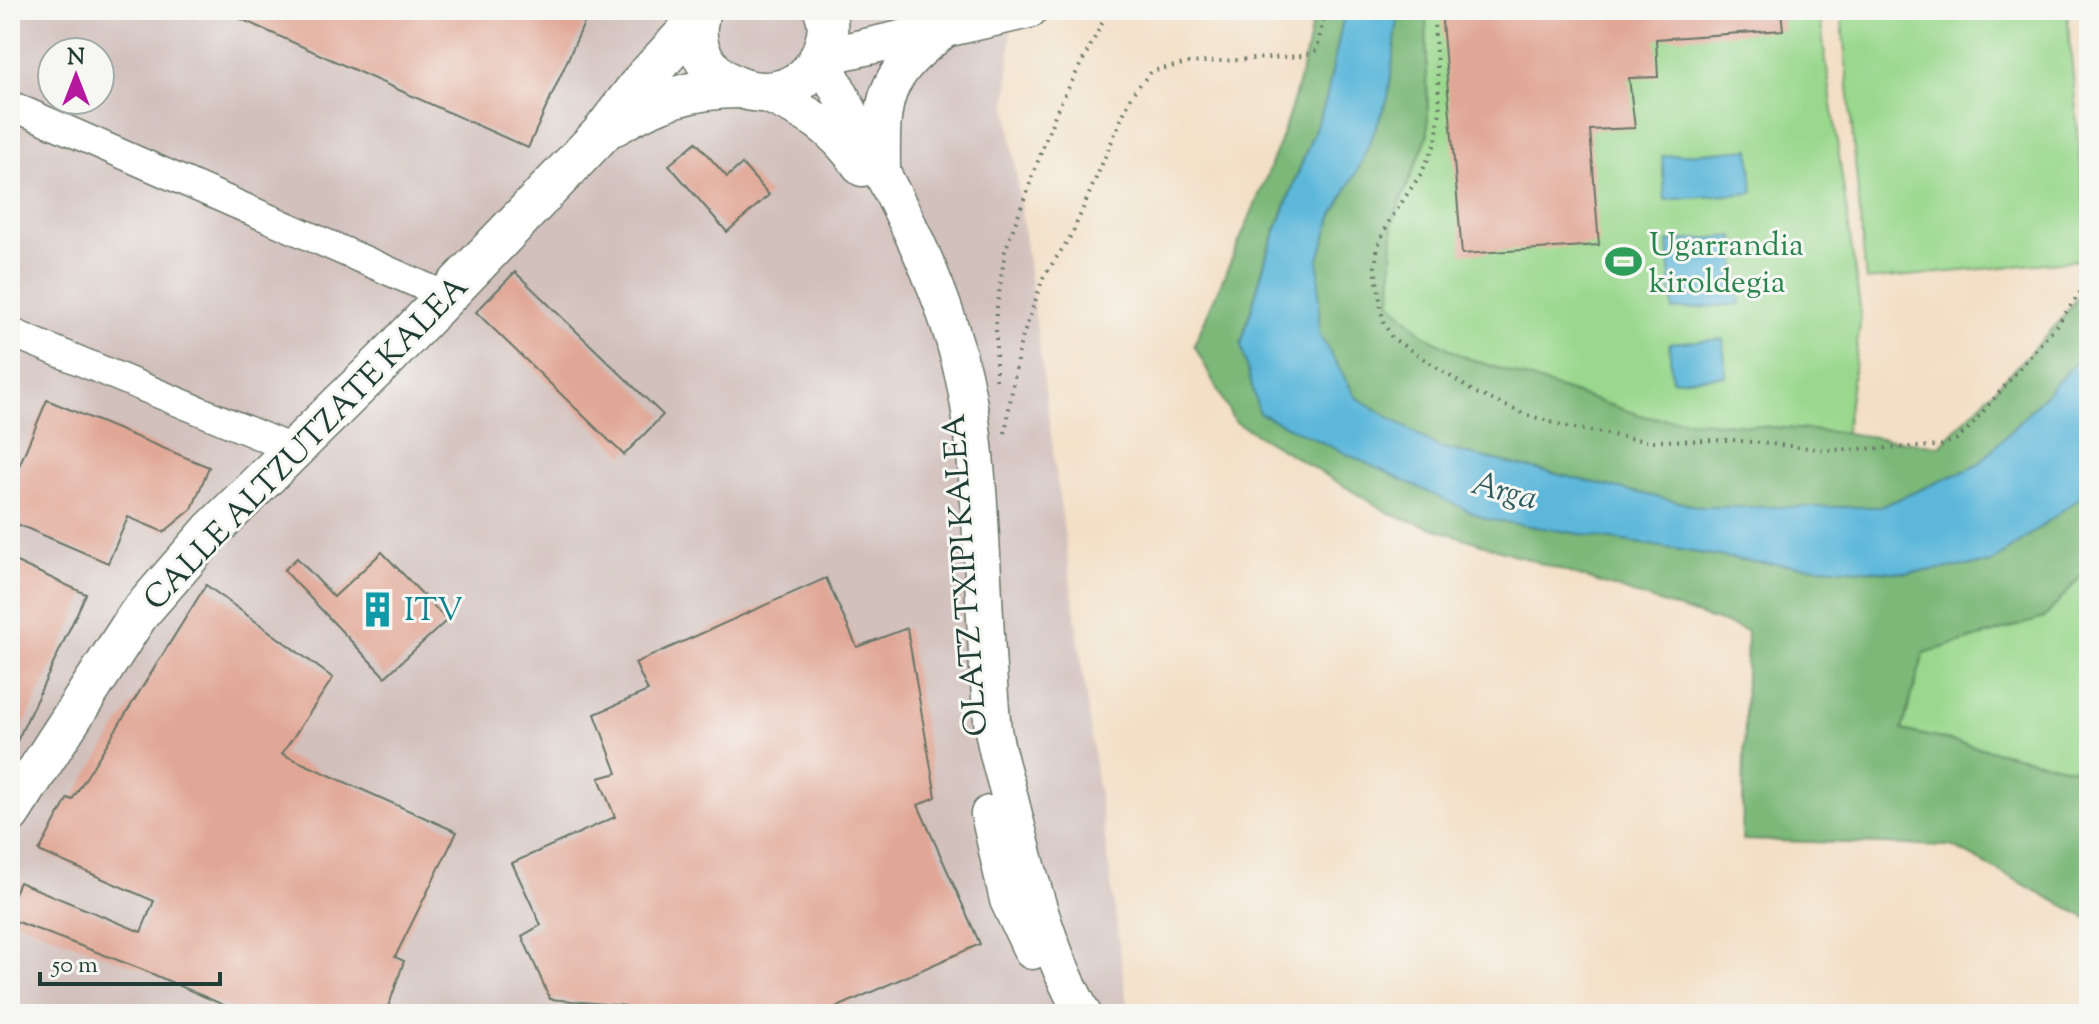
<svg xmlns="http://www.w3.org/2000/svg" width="2099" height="1024" font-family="'Sorts Mill Goudy',serif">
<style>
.industrial{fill:#d1c0bc;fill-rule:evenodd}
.green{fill:#9ad88d;stroke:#5c8a60;stroke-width:2}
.forest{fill:#7bb878;stroke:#4d7a56;stroke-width:2}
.water{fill:#5cb7da;stroke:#3e7a87;stroke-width:2}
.building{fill:#e1a796}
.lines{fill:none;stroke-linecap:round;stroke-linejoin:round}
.minor-casing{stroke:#697667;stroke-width:31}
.tertiary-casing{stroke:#697667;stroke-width:39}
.secondary-casing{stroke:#697667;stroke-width:43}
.path{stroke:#697667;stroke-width:4;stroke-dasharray:2 6;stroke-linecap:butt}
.minor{stroke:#fff;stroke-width:28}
.tertiary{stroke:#fff;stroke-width:36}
.secondary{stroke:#fff;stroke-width:40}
.labels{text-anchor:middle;stroke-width:6;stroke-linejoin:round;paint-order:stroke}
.leisure-label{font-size:32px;fill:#27864d;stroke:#f6f6f2;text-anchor:start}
.street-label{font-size:32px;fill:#1f3d34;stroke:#f6f6f2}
.culture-label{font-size:32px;fill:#0d838f;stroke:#f6f6f2;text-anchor:start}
.water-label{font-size:34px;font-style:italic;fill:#2e5c5e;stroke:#f6f6f2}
</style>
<rect width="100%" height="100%" fill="#f6f6f2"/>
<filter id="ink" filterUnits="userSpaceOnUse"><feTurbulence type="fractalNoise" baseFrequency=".0125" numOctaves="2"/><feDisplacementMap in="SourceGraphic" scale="16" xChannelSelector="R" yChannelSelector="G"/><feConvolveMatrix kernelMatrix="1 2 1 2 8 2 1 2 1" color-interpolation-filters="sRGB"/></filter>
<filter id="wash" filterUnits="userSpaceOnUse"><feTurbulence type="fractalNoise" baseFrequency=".006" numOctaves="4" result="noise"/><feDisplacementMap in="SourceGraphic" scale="32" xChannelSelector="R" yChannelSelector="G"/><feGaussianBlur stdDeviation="1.8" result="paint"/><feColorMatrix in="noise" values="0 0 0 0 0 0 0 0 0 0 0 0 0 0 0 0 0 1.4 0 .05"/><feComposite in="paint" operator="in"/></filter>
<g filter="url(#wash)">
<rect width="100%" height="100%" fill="#f3dfc5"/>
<!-- industrial -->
<path class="industrial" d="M10 10H1012L1007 105 1127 1003 1138 1014H10ZM52 52H100V100H52Z"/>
<!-- green -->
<g class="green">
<path d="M1426 10H1819L1861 316 1845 433 1646 417 1464 357 1424 335 1391 304 1393 220 1428 135Z"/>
<path d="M1841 10H2067L2089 259 1866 280Z"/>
<path d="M2089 567V778L2073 769 1902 730 1924 653 2044 618Z"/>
</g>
<!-- forest -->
<g class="forest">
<path d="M1314 10H1345L1326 100 1268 250 1241 344 1486 519 1762 563 1908 573 1991 563 2089 491V567L2044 618 1924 653 1902 730 2073 769 2089 778V919L1952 846 1742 840 1747 631 1393 515 1234 421 1194 345C1240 237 1297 127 1314 10Z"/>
<path d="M1399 10H1426L1428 135 1393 220 1391 303 1424 335 1464 357 1646 417 1845 433 1940 446 2059 322 2089 280V349L1978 465 1880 507H1700L1439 447 1356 397 1319 334V259L1332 217 1361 163 1388 98Z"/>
</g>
<!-- water -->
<g class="water">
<path d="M1345 10H1399L1388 98 1361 163 1332 217 1319 259V334L1356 397 1438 447 1700 507H1880L1978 465 2089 349V491L1991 563 1908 573 1762 563 1486 519 1259 413 1241 345 1267 255 1326 100Z"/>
<path d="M1750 149 1753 193 1665 200 1662 156Z"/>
<path d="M1734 236 1740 304 1673 310 1668 242Z"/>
<path d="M1723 339 1726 376 1672 380 1669 343Z"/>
</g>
<g id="blocks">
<!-- building -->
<g class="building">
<path d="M221 10H590L528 148Z"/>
<path d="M1441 10H1781L1783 30 1656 39 1658 77 1629 78 1635 128 1590 130 1599 245 1462 254Z"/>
<path d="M696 142 727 177 742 164 769 195 727 232 669 165Z"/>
<path d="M515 272 663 415 624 455 476 312Z"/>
<path d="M47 400 209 467 192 509 164 532 128 517 108 563 10 521V487Z"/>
<path d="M382 552 447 620 385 677 284 570 297 558 334 597Z"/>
<path d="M10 559 86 594 10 756Z"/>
<path d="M826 578 857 647 907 628 936 797 918 805 980 944 822 1014H631L626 1006 550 999 522 936 541 925 512 863 615 817 599 778 617 773 595 714 648 691 635 663Z"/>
<path d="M206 585 333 678 282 754 457 832 395 957 404 961 386 1014H231L233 1009 141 969 10 919V902L19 882 141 932 154 901 39 851 68 798 72 800Z"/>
</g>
</g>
</g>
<g filter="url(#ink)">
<use href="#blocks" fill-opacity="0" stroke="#697667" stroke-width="2"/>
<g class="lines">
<defs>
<g id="minor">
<path d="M10 105 446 296"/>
<path d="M10 332 292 449"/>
</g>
<g id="tertiary">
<path d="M1029 10 821 57C879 173 951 281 970 412 984 514 982 618 992 720 994 748 1005 776 1011 803 1029 876 1046 948 1083 1014"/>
<path d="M764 93C811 114 831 125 862 168"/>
<path d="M882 169C881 100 882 78 939 34"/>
<path d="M989 814 1008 900 1032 951"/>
</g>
<g id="secondary">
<path d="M700 10C675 89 798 129 824 46 828 35 829 21 824 10"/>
<path d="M615 125C656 100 692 88 740 88"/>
<path d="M10 813 138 615 211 531 389 356 602 133 643 80 698 20"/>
</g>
</defs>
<!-- minor casing -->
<use href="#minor" class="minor-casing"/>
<!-- tertiary casing -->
<use href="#tertiary" class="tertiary-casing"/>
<!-- secondary casing -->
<use href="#secondary" class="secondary-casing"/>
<!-- path -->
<g class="path">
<path d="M1433 10 1440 109 1436 142 1422 172 1388 223 1378 246 1375 267 1383 321 1392 338 1474 392 1527 415 1568 427 1646 441 1732 440 1828 450 1940 446 1957 439 1970 427 2059 322 2089 280"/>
<path d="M996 380V314L1005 251 1056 112 1108 12"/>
<path d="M1005 433 1019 348 1043 278 1072 234 1132 94 1152 71 1188 63 1302 56 1317 50 1325 10"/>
</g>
<!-- minor -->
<use href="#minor" class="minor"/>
<!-- tertiary -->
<use href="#tertiary" class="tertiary"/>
<!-- secondary -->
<use href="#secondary" class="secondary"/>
</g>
</g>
<!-- icons -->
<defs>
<symbol id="stadium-bare" viewBox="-9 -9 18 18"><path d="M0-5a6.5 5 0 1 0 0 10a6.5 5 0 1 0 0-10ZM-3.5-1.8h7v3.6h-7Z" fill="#2e9e5b" stroke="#f6f6f2" stroke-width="2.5" paint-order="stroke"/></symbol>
<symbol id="building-bare" viewBox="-9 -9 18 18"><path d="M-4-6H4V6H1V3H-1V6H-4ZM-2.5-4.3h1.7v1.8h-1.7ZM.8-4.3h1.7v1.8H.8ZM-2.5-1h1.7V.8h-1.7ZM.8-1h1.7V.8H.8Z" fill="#0f9aa8" stroke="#f6f6f2" stroke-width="2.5" paint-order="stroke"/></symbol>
</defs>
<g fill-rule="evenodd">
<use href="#stadium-bare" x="1598" y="236" width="51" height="51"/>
<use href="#building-bare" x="352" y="584" width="51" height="51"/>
</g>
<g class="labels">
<!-- leisure labels -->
<g class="leisure-label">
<text x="1649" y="255">Ugarrandia<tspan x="1649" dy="37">kiroldegia</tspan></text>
</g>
<!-- street labels -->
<g class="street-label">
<text transform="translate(305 442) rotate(-46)" y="11">CALLE ALTZUTZATE KALEA</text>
<text transform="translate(964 575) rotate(-94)" y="11">OLATZ TXIPI KALEA</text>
</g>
<!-- culture labels -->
<g class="culture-label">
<text x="404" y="620">ITV</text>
</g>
<!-- water labels -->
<g class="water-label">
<text transform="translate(1505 489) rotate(15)" y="12">Arga</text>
</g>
</g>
<!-- margin -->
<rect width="2099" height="1024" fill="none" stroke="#f6f6f2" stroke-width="40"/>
<!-- north arrow -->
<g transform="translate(76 76)"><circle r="38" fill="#f6f6f2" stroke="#a0aca6" stroke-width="2"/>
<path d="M0-6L14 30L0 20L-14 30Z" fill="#b5179e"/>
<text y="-12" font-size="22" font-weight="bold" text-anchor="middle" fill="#1f3d34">N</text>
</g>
<!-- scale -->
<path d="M40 972v12h180v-12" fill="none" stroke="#1f3d34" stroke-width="4"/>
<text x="52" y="972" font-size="24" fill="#1f3d34" stroke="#f6f6f2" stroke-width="6" paint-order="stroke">50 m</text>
</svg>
